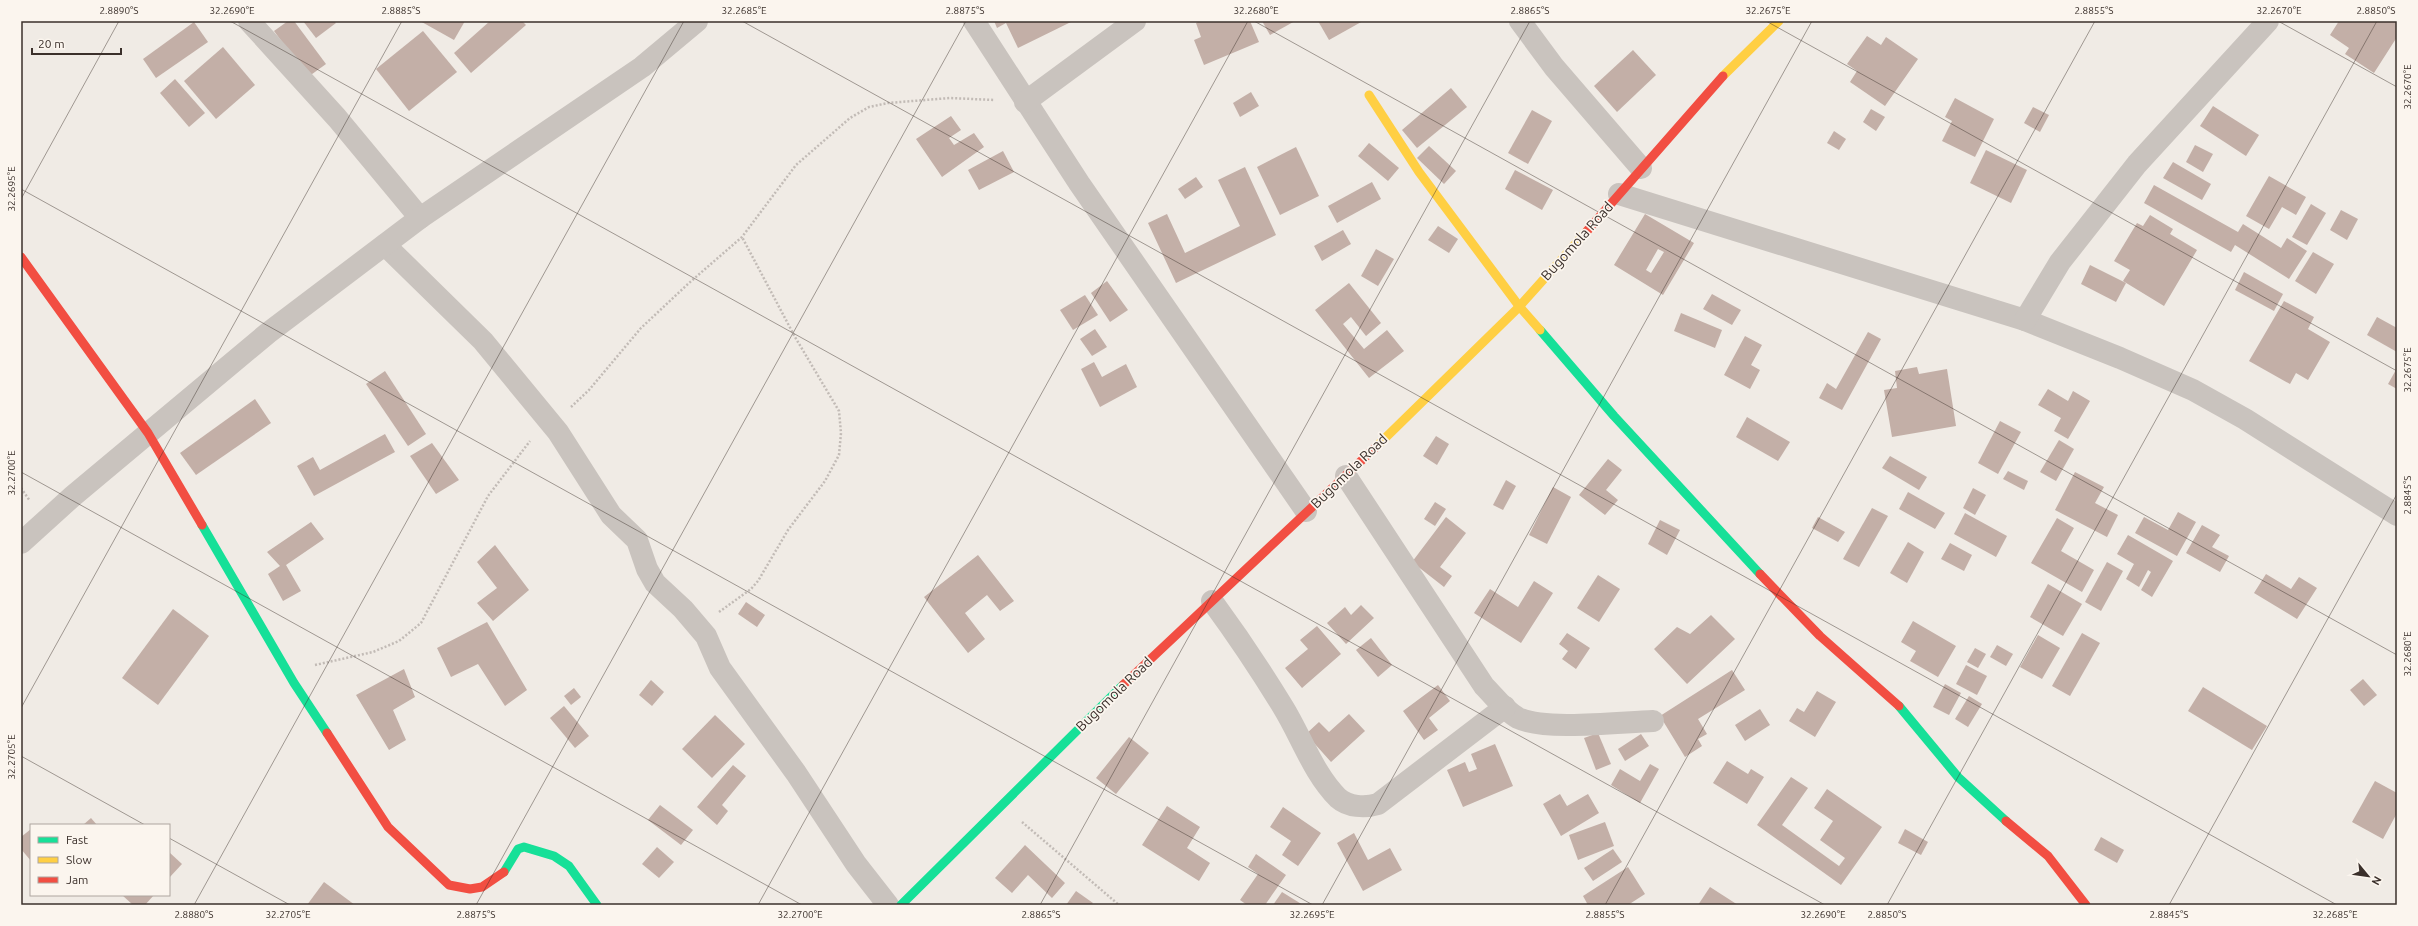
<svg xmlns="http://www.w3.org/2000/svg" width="2418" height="926" font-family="Ubuntu,sans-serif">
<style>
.building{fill:#c3afa7;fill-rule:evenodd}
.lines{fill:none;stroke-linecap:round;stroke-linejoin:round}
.path{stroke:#c2bbb6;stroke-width:2.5;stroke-dasharray:2 2;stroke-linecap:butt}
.street{stroke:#c9c3be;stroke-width:22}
.fast{stroke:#16e098;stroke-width:9}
.slow{stroke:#ffcf43;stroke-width:9}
.jam{stroke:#f24e42;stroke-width:9}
.ticks{fill:none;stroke:#3b302b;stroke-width:1;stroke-opacity:0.45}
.labels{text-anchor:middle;stroke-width:3.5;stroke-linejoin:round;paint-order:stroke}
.street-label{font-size:14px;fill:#3b302b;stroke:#fbf5ee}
.neatline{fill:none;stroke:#3b302b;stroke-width:1.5}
.ticks-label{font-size:10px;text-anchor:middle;fill:#3b302b}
</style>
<rect width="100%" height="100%" fill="#f0ebe5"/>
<!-- building -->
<g class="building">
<path d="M288 21H294L326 64 308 77 274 31Z"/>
<path d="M303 21H334L336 23 316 38Z"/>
<path d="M420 21H465L454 40Z"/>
<path d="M490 21H522L526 25 471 73 454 53Z"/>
<path d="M994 21H1073L1018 48 1006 23 997 28Z"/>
<path d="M1200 21H1250L1259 42 1204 65 1194 40 1201 37 1196 23Z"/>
<path d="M1262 21H1295L1270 35Z"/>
<path d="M1318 21H1363L1329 40Z"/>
<path d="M2339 21H2397V37L2374 73 2345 54 2349 48 2330 35Z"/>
<path d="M194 22 208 42 156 78 143 59Z"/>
<path d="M423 31 457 72 409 111 376 69Z"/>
<path d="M1867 36 1881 45 1886 37 1918 59 1885 106 1850 82 1857 71 1847 64Z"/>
<path d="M223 47 255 85 216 119 184 81Z"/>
<path d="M1633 50 1656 75 1617 112 1594 86Z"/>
<path d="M175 79 205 113 189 127 160 93Z"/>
<path d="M1451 88 1467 107 1417 148 1402 130Z"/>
<path d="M1251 92 1259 106 1240 117 1233 103Z"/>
<path d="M1955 98 1994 119 1975 157 1942 141 1952 121 1945 117Z"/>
<path d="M2213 106 2259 135 2246 156 2200 126Z"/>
<path d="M2033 107 2049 115 2040 132 2024 123Z"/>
<path d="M1871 109 1885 117 1876 131 1863 122Z"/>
<path d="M1532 110 1552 121 1528 164 1508 153Z"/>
<path d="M951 116 961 130 949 138 954 145 974 133 984 147 942 177 916 139Z"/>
<path d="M1834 131 1846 139 1839 150 1827 143Z"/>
<path d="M1369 143 1399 168 1388 181 1358 156Z"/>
<path d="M2195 145 2213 154 2203 172 2186 162Z"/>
<path d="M1429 146 1456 171 1444 184 1417 158Z"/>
<path d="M1296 147 1319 196 1280 215 1257 167Z"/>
<path d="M1986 150 2027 170 2011 203 1970 183Z"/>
<path d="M1003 151 1014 172 979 190 968 170Z"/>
<path d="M2173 162 2211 184 2202 200 2163 178Z"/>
<path d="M1245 167 1276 235 1176 283 1148 223 1167 214 1185 253 1240 226 1218 180Z"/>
<path d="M1515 170 1553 190 1542 210 1505 189Z"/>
<path d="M2269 176 2306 197 2296 215 2282 207 2269 229 2246 216Z"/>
<path d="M1196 177 1203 187 1185 199 1178 189Z"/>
<path d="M1372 182 1381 199 1337 223 1328 206Z"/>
<path d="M2154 185 2238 232 2243 224 2281 248 2287 238 2307 251 2289 279 2235 245 2231 252 2144 203Z"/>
<path d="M2311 204 2326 213 2307 245 2292 237Z"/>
<path d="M2341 210 2358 219 2347 240 2330 230Z"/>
<path d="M1645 214 1694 243 1663 295 1614 265ZM1658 249 1664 252 1651 273 1646 270Z"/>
<path d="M2150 215 2173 229 2170 234 2197 250 2164 306 2123 281 2130 270 2114 261 2137 223 2143 226Z"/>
<path d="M1438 226 1458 239 1449 253 1428 240Z"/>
<path d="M1343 230 1351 244 1322 261 1314 246Z"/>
<path d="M1376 249 1394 259 1378 286 1361 276Z"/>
<path d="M2313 252 2334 264 2316 294 2295 281Z"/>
<path d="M2090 265 2126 283 2116 302 2081 284Z"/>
<path d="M2244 272 2283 294 2274 311 2235 290Z"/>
<path d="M1107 281 1128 310 1110 322 1091 293Z"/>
<path d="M1349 283 1381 323 1366 336 1351 317 1343 324 1364 349 1387 330 1404 351 1369 378 1315 310Z"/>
<path d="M1712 294 1741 310 1732 325 1703 309Z"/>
<path d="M1085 295 1098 315 1073 330 1060 310Z"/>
<path d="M2284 301 2314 317 2308 329 2330 342 2308 380 2296 373 2290 384 2249 361Z"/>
<path d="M1681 313 1722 330 1715 348 1674 331Z"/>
<path d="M2377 317 2397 328V352L2367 335Z"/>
<path d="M1095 329 1107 347 1092 356 1080 339Z"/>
<path d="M1868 332 1881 339 1842 410 1819 398 1827 383 1836 389Z"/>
<path d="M1745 336 1762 345 1751 365 1760 370 1750 389 1724 375Z"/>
<path d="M1094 362 1102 377 1126 364 1137 387 1100 407 1081 369Z"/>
<path d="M1917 367 1919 374 1947 369 1956 426 1892 437 1884 390 1897 388 1895 371Z"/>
<path d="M2397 368V389L2388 384Z"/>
<path d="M385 371 426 434 408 446 366 384Z"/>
<path d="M2048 389 2068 401 2073 391 2090 401 2068 439 2054 431 2061 418 2038 405Z"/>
<path d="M255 399 271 423 196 475 180 453Z"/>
<path d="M1747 417 1790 442 1778 461 1736 437Z"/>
<path d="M2000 421 2021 432 1998 474 1978 463Z"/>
<path d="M385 434 395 452 314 496 297 466 313 457 320 470Z"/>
<path d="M1436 436 1449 444 1437 465 1423 456Z"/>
<path d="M2059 440 2074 449 2056 481 2040 472Z"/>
<path d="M432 443 459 480 436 494 410 456Z"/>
<path d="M1890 456 1927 477 1919 490 1882 468Z"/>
<path d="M1608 459 1622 470 1606 490 1618 500 1605 515 1579 495Z"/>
<path d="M2008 471 2028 481 2024 490 2003 479Z"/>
<path d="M2075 472 2104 487 2095 503 2118 515 2107 537 2055 510Z"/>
<path d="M1506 480 1516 486 1503 510 1493 505Z"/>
<path d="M1553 487 1571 497 1547 544 1529 535Z"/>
<path d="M1973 488 1986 495 1975 515 1963 508Z"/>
<path d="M1908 492 1945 513 1935 529 1899 509Z"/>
<path d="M1435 502 1446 509 1435 526 1424 519Z"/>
<path d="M1872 508 1888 516 1859 567 1843 559Z"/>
<path d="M2178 512 2196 522 2177 556 2135 533 2144 517 2168 530Z"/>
<path d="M1965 513 2007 536 1996 557 1954 534Z"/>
<path d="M1446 517 1466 533 1440 567 1452 576 1444 587 1412 562Z"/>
<path d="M1818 517 1845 532 1838 542 1812 528Z"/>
<path d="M2057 518 2074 528 2061 551 2094 570 2082 592 2031 563Z"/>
<path d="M1660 520 1680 530 1667 555 1648 544Z"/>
<path d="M311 522 324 539 286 565 301 591 283 601 268 574 280 566 267 552Z"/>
<path d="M2202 525 2220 535 2212 547 2229 556 2220 572 2186 553Z"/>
<path d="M2128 535 2173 561 2152 597 2141 590 2151 572 2148 570 2139 587 2126 579 2134 564 2117 554Z"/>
<path d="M1908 542 1924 552 1907 583 1890 573Z"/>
<path d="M1950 543 1972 555 1964 571 1941 559Z"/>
<path d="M495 545 529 590 493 621 477 603 497 588 477 562Z"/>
<path d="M978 555 1014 601 1000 611 987 595 965 613 985 639 968 653 924 597Z"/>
<path d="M2107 562 2123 571 2101 611 2085 602Z"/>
<path d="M2266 574 2291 589 2299 577 2317 588 2297 619 2254 593Z"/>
<path d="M1598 575 1620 589 1599 622 1577 608Z"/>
<path d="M1534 581 1553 593 1521 643 1474 613 1490 589 1518 607Z"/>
<path d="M2048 584 2082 604 2063 636 2030 617Z"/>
<path d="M746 602 765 615 757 627 738 614Z"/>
<path d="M1361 605 1374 618 1346 644 1327 623 1345 607 1351 615Z"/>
<path d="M173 609 209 636 158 705 122 678Z"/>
<path d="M1711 615 1735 639 1687 684 1654 649 1677 627 1690 634Z"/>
<path d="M1913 621 1956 646 1938 677 1910 661 1916 651 1901 642Z"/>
<path d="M487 622 527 690 505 706 478 664 451 677 437 648Z"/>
<path d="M1317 626 1341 654 1302 688 1285 668 1308 649 1300 640Z"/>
<path d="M1567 633 1590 648 1576 669 1562 659 1568 651 1559 644Z"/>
<path d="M2082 633 2100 643 2070 696 2052 686Z"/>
<path d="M2038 635 2060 648 2042 679 2020 667Z"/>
<path d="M1371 638 1392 665 1378 677 1356 650Z"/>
<path d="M1997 645 2013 654 2006 666 1990 657Z"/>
<path d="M1975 648 1986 654 1978 668 1967 662Z"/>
<path d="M1966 665 1987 676 1977 695 1956 684Z"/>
<path d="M404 669 415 697 393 710 406 740 389 750 356 695Z"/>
<path d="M1732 670 1745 690 1698 719 1707 734 1698 739 1702 746 1685 757 1660 716Z"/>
<path d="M2363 679 2377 695 2364 706 2350 690Z"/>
<path d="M651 680 664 692 652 706 639 695Z"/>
<path d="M1945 684 1961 693 1949 715 1933 707Z"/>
<path d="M1438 685 1450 701 1429 718 1438 730 1424 740 1403 711Z"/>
<path d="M2203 687 2267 726 2252 750 2188 711Z"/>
<path d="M574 688 581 697 571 705 564 696Z"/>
<path d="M1817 691 1836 702 1815 737 1789 721 1797 708 1804 712Z"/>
<path d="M1969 696 1982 704 1968 727 1955 719Z"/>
<path d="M564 706 589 736 575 748 550 718Z"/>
<path d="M1760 709 1770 725 1745 741 1735 725Z"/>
<path d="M1349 714 1365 731 1331 762 1306 734 1319 722 1329 732Z"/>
<path d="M715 715 745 744 712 778 682 749Z"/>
<path d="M1598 733 1611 764 1596 770 1584 738Z"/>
<path d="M1641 734 1649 746 1625 761 1618 749Z"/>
<path d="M1129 737 1149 753 1116 794 1096 778Z"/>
<path d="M1495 744 1513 786 1463 807 1447 770 1465 762 1469 772 1477 769 1471 754Z"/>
<path d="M1727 761 1748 774 1751 769 1764 777 1747 804 1713 783Z"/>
<path d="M1650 764 1659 769 1640 803 1611 785 1620 769 1640 781Z"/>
<path d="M733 765 746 776 722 805 728 811 717 825 697 807Z"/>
<path d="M1791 777 1808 788 1782 825 1839 866 1845 858 1820 840 1833 821 1814 808 1827 789 1882 827 1841 885 1757 825Z"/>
<path d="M2375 781 2397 793V813L2383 839 2352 822Z"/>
<path d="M1560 794 1567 806 1588 794 1599 813 1561 836 1543 804Z"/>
<path d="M660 805 693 830 681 845 648 820Z"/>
<path d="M1167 806 1200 827 1187 848 1210 863 1199 881 1142 845Z"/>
<path d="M1283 807 1321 833 1298 866 1282 855 1291 841 1270 827Z"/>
<path d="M91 818 97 825H83Z"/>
<path d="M1605 822 1614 846 1578 860 1569 835Z"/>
<path d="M31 829V861L21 849V837Z"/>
<path d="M1905 829 1928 842 1921 855 1898 843Z"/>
<path d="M1354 833 1368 860 1390 848 1402 870 1363 891 1337 843Z"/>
<path d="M2101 837 2124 850 2117 863 2094 850Z"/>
<path d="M1025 845 1065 883 1052 898 1028 875 1012 893 995 878Z"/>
<path d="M657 847 674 862 659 878 642 864Z"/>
<path d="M1613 849 1622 862 1593 881 1584 868Z"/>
<path d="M169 852 182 864 169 878Z"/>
<path d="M1256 854 1286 875 1265 905H1247L1240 900 1258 874 1248 867Z"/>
<path d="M1628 867 1645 894 1628 905H1588L1583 896Z"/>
<path d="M324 882 355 905H307Z"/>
<path d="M1710 887 1738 905H1698Z"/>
<path d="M1076 891 1093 903 1091 905H1066Z"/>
<path d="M1282 892 1303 905H1273Z"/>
<path d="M122 895H154L145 905H133Z"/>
</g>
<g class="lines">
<!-- path -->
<g class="path">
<path d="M571 407 589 390 641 328 689 283 742 237 796 165 850 118 869 107 888 103 950 98 994 100"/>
<path d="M21 488 30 501"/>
<path d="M719 612 751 589 758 581 788 530 825 481 839 455 841 433 839 411 795 337 742 237"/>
<path d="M315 665 373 652 399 641 421 623 488 496 530 441"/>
<path d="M1022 822 1119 905"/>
</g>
<!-- street -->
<g class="street">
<path d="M249 21 337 118 420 218"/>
<path d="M974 21 1079 183 1306 511"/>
<path d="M1520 21 1554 67 1641 168"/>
<path d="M1025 102 1135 21"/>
<path d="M1619 194 2025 320 2120 358 2193 390 2245 419 2397 515"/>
<path d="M385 245 483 341 558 432 611 515 637 540 647 569 655 583 683 609 706 636 720 668 796 773 856 864 888 905"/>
<path d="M2025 320 2060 262 2137 164 2268 21"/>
<path d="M1346 476 1484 686C1494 696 1505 711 1518 718 1546 731 1620 722 1653 721"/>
<path d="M21 543 73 496 268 333 420 218 642 67 697 21"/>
<path d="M1212 601C1237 635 1261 671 1283 707 1301 736 1313 773 1338 798 1348 807 1365 808 1378 804L1505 707"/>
</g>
<!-- fast -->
<g class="fast">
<path d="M1540 330 1614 416 1760 574"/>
<path d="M202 525 294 683 327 733"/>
<path d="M1899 706 1958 777 2006 821"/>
<path d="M504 872 518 849 524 847 554 856 569 866 597 905"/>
<path d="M901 905 1123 685"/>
</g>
<!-- slow -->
<g class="slow">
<path d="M1723 76 1779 21"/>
<path d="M1369 95 1419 172 1519 306 1540 330"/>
<path d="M1377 446 1518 308 1587 231"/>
</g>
<!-- jam -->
<g class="jam">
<path d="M1587 231 1723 76"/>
<path d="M21 257 148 433 202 525"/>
<path d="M1760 574 1820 636 1899 706"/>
<path d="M1123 685 1377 446"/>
<path d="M327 733 388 827 449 885 470 889 482 887 504 872"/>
<path d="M2006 821 2048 856 2086 905"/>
</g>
</g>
<!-- ticks -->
<path class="ticks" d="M230 21 1825 905M742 21 2337 905M1254 21 2397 655M1766 21 2397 371M2278 21 2397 87M21 189 1313 905M21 199 119 21M21 472 802 905M21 708 402 21M21 756 145 825M169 838 290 905M194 905 684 21M476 905 966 21M758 905 1248 21M1040 905 1530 21M1322 905 1812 21M1605 905 2095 21M1887 905 2377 21M2169 905 2397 494"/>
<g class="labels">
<!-- street labels -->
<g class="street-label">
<text transform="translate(1577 241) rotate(-48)" y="5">Bugomola Road</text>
<text transform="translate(1349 471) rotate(-44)" y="5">Bugomola Road</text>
<text transform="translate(1114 694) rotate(-44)" y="5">Bugomola Road</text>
</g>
</g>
<!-- border -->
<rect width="2418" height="926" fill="none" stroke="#fbf5ee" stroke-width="44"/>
<!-- legend -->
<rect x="30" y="824" width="140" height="72" fill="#fbf5ee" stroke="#aea6a0"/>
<rect x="38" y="837" width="20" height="6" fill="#16e098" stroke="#aea6a0"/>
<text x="66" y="844" font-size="12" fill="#3b302b">Fast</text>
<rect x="38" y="857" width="20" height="6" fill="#ffcf43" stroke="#aea6a0"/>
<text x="66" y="864" font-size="12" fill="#3b302b">Slow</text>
<rect x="38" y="877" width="20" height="6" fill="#f24e42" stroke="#aea6a0"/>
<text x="66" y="884" font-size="12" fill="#3b302b">Jam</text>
<!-- north arrow -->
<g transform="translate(2368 876) rotate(119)" stroke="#fbf5ee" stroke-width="3" paint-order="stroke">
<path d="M0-3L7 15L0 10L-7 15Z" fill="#3b302b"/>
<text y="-6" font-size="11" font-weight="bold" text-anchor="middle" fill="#3b302b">N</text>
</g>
<!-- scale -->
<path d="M32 48v6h89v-6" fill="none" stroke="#3b302b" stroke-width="2"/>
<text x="38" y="48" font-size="12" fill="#3b302b" stroke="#fbf5ee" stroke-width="3" paint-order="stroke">20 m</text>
<rect x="22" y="22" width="2374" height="882" class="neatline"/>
<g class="ticks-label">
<text x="119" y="14">2.8890°S</text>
<text x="232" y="14">32.2690°E</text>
<text x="401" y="14">2.8885°S</text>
<text x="744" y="14">32.2685°E</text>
<text x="965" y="14">2.8875°S</text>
<text x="1256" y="14">32.2680°E</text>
<text x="1530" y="14">2.8865°S</text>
<text x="1768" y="14">32.2675°E</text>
<text x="2094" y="14">2.8855°S</text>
<text x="2279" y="14">32.2670°E</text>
<text x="2376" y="14">2.8850°S</text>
<text transform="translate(2407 87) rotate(-90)" y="4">32.2670°E</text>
<text transform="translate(11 189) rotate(-90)" y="4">32.2695°E</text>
<text transform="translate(2407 370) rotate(-90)" y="4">32.2675°E</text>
<text transform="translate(11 473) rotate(-90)" y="4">32.2700°E</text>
<text transform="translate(2407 495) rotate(-90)" y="4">2.8845°S</text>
<text transform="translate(2407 654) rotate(-90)" y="4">32.2680°E</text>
<text transform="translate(11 757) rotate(-90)" y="4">32.2705°E</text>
<text x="194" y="918">2.8880°S</text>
<text x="288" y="918">32.2705°E</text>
<text x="476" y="918">2.8875°S</text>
<text x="800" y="918">32.2700°E</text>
<text x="1041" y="918">2.8865°S</text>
<text x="1312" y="918">32.2695°E</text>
<text x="1605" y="918">2.8855°S</text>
<text x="1823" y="918">32.2690°E</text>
<text x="1887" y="918">2.8850°S</text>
<text x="2169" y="918">2.8845°S</text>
<text x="2335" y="918">32.2685°E</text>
</g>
</svg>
